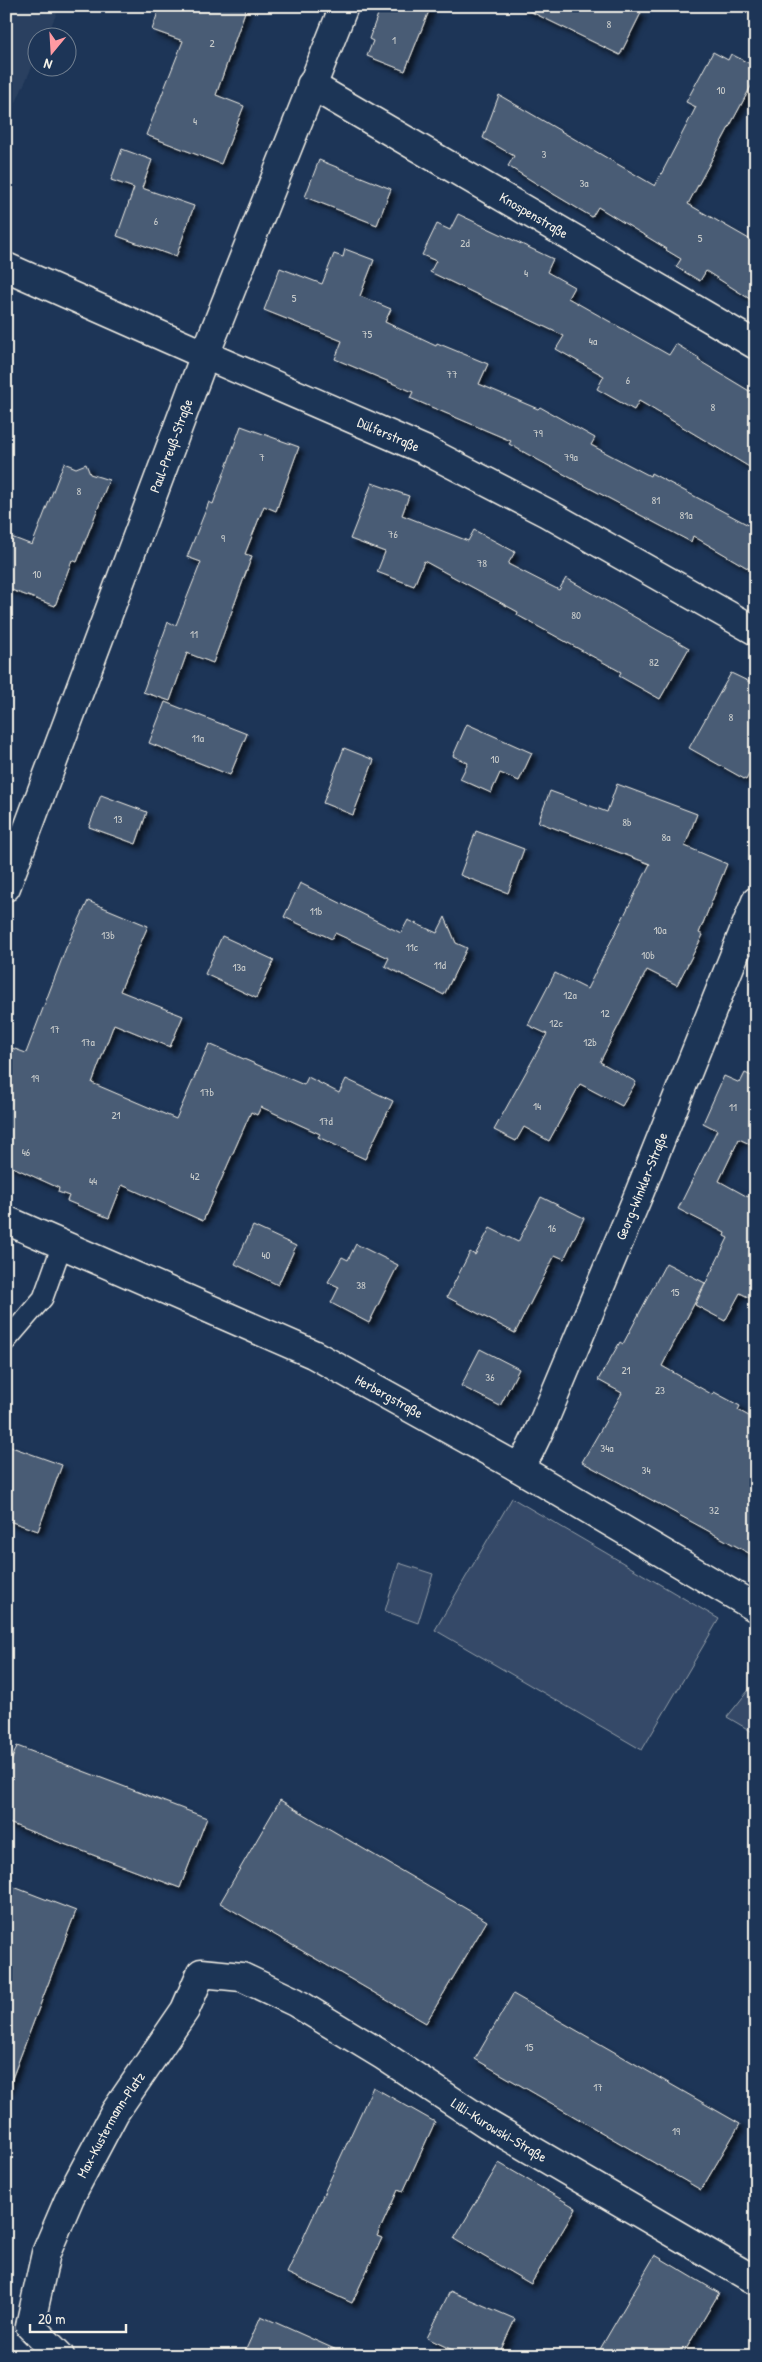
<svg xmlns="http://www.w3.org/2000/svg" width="762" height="2362" font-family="'Patrick Hand',sans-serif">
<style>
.built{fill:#2a4060}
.green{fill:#354a67;stroke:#949ea8}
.building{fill:#485b74;stroke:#f4f1e8;filter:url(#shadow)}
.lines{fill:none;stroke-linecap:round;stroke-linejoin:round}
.service-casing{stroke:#f4f1e8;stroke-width:22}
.minor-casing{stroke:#f4f1e8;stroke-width:31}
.secondary-casing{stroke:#f4f1e8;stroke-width:31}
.service{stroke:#1d3557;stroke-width:19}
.minor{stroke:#1d3557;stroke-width:28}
.secondary{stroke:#1d3557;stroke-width:28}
.labels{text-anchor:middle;stroke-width:4;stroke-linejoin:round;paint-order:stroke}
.number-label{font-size:11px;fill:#c9cccb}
.street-label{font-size:14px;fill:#f4f1e8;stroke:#1d3557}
</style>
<defs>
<filter id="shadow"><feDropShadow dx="4.5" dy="4.5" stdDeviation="2.5" flood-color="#0009"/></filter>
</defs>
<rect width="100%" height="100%" fill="#1d3557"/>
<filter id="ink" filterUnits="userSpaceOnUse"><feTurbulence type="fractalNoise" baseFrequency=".02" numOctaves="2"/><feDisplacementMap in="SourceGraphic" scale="10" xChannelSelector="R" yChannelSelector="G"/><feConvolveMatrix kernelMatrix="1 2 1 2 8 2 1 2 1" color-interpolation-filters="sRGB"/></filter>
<g filter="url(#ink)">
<!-- built -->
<path class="built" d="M6 6H60L46 37 38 38 37 56 6 124Z"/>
<!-- green -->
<g class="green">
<path d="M512 1498 719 1619 642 1750 435 1630Z"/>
<path d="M399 1563 433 1574 418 1623 385 1611Z"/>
<path d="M756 1681V1734L727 1717Z"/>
</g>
<!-- building -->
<g class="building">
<path d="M160 6H247L216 95 244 106 221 164 146 135 183 41 152 30Z"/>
<path d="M381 6H431L405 71 367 56 373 41 369 39Z"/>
<path d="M519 6H626L641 13 620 55Z"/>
<path d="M713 52 728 60 731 54 756 67V77L688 204 756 243V303L706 271 700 281 676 267 681 259 666 250 667 249 598 207 592 217 550 192 508 166 514 156 483 138 499 95 655 186 696 107 686 102Z"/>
<path d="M122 149 152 160 142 188 194 206 176 257 117 236 134 188 111 180Z"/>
<path d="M319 160 391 189 377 225 305 197Z"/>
<path d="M458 214 553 259 547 272 574 287 568 298 669 355 676 344 699 358 698 360 756 395V471L646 405 639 401 634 410 597 389 604 376 556 349 564 336 430 272 436 261 422 255 437 224 450 230Z"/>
<path d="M345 249 374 260 360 296 391 309 385 322 436 346 437 343 488 364 479 384 538 409 540 407 595 438 591 445 650 476 651 473 756 529V573L693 536 691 542 580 483 509 444 511 441 410 398 413 392 335 359 342 341 264 310 280 268 322 284 334 254 343 257Z"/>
<path d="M241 426 299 447 276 511 264 506 245 554 252 556 213 663 187 653 170 701 143 692 168 622 176 625 201 562 187 557 209 502 213 504Z"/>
<path d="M64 463 76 468 86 464 90 474 109 480 77 562 72 560 55 606 6 588V535L32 545Z"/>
<path d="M372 483 409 496 402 515 468 541 474 530 515 552 508 564 559 590 566 578 689 648 660 699 619 676 621 672 517 615 518 612 424 561 414 586 377 572 385 552 350 539Z"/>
<path d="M731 673 756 685V761L746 780 689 748Z"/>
<path d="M165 702 247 734 230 775 149 743Z"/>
<path d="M467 724 532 753 519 781 500 773 491 793 460 779 468 763 453 756Z"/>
<path d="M344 748 374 760 353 815 323 803Z"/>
<path d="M617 784 697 814 685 846 727 864 699 933 703 935 677 985 647 970 600 1062 636 1082 622 1106 580 1084 549 1141 524 1127 516 1141 494 1130 547 1034 528 1025 555 973 587 989 650 864 538 822 550 791 607 812Z"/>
<path d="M101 795 147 812 136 844 89 827Z"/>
<path d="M476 831 524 849 508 893 460 875Z"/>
<path d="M300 883 401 933 408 920 437 933 445 917 456 943 467 948 444 995 385 966 389 958 335 933 332 939 284 917Z"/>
<path d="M88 901 148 926 120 991 183 1016 170 1047 114 1024 92 1083 176 1119 209 1044 304 1085 308 1077 339 1093 346 1079 393 1101 365 1159 318 1137 320 1134 261 1107 257 1115 251 1112 203 1221 122 1185 109 1218 67 1201 69 1196 58 1192 59 1188 6 1164V1064L12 1048 26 1053 66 948Z"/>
<path d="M222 936 274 960 256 998 205 974Z"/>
<path d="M745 1073 756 1078V1147L739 1139 719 1181 748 1197 756 1181V1301L740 1293 725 1321 695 1305 728 1238 724 1236 725 1233 678 1209 717 1130 703 1123 724 1076 740 1083Z"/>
<path d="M541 1197 584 1218 564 1259 555 1255 515 1333 447 1297 470 1252 475 1255 490 1228 518 1242Z"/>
<path d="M253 1226 296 1246 278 1285 235 1264Z"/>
<path d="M356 1244 398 1265 369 1323 331 1303 339 1287 328 1282 342 1257 348 1260Z"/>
<path d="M666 1263 705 1283 662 1366 713 1395 714 1392 740 1406 738 1410 756 1420V1557L582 1462 622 1393 598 1380 620 1342 623 1344Z"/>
<path d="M480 1349 519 1369 500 1406 461 1386Z"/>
<path d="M6 1445 62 1465 38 1531 6 1520Z"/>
<path d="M17 1746 207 1818 180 1888 6 1822V1775Z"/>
<path d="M280 1800 487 1921 426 2023 220 1903Z"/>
<path d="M6 1884 76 1911 8 2089H6Z"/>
<path d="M513 1994 740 2124 701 2190 475 2059Z"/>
<path d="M373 2087 435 2122 403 2192 398 2190 377 2236 382 2238 352 2303 287 2273Z"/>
<path d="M499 2163 576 2208 531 2284 454 2239Z"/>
<path d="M655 2255 719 2293 682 2356H596Z"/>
<path d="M450 2291 515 2319 498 2356H465L427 2338Z"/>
<path d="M261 2316 350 2356H243Z"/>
</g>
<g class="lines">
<defs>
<path id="service" d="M6 1341 43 1298 62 1245"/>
<g id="minor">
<path id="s1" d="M311 85 756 345"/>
<path id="s2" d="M6 887 205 355 427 451 547 513 756 631"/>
<path id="s3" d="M6 1220 313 1354 517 1467 756 1608"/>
<path id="s4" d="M517 1467 529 1452 542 1425 638 1196 756 901"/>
<path id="s5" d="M60 2356 30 2326 46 2253 70 2197 115 2112 185 2010 201 1973 242 1977 295 2002 384 2056 487 2124 756 2281"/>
</g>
<path id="secondary" d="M6 267 205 355 344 6"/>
</defs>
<!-- service casing -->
<use href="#service" class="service-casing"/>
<!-- minor casing -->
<use href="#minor" class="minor-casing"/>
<!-- secondary casing -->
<use href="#secondary" class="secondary-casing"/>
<!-- service -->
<use href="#service" class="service"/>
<!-- minor -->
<use href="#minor" class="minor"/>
<!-- secondary -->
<use href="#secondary" class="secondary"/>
</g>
</g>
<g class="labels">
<!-- number labels -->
<g class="number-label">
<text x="609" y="28">8</text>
<text x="394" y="44">1</text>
<text x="212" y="47">2</text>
<text x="721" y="94">10</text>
<text x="195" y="125">4</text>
<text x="544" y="158">3</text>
<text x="584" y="187">3a</text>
<text x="156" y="225">6</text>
<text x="700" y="242">5</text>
<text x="465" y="247">2d</text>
<text x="526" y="277">4</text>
<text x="294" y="302">5</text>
<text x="367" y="338">75</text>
<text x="593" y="345">4a</text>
<text x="452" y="378">77</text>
<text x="628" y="384">6</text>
<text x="713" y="411">8</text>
<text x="538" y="437">79</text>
<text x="262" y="461">7</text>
<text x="571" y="461">79a</text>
<text x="79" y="495">8</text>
<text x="656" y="504">81</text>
<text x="686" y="519">81a</text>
<text x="393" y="538">76</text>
<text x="223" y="542">9</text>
<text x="482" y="567">78</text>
<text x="37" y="578">10</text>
<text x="576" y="619">80</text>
<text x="194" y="638">11</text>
<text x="654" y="666">82</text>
<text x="731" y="721">8</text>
<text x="198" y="742">11a</text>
<text x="495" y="763">10</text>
<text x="118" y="823">13</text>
<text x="627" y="826">8b</text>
<text x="666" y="841">8a</text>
<text x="316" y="915">11b</text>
<text x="660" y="934">10a</text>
<text x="108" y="939">13b</text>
<text x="412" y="951">11c</text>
<text x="648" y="959">10b</text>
<text x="440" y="969">11d</text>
<text x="239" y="971">13a</text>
<text x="570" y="999">12a</text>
<text x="605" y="1017">12</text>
<text x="556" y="1027">12c</text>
<text x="55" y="1033">17</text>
<text x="88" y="1046">17a</text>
<text x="590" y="1046">12b</text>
<text x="35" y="1082">19</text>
<text x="207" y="1096">17b</text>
<text x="537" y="1110">14</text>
<text x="733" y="1111">11</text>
<text x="116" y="1119">21</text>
<text x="326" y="1125">17d</text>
<text x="26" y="1156">46</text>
<text x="195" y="1180">42</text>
<text x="93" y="1185">44</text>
<text x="552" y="1232">16</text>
<text x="266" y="1259">40</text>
<text x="361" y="1289">38</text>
<text x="675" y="1296">15</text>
<text x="626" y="1374">21</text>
<text x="490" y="1381">36</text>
<text x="660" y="1394">23</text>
<text x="607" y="1452">34a</text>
<text x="646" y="1474">34</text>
<text x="714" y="1514">32</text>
<text x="529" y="2051">15</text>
<text x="598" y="2091">17</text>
<text x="676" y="2135">19</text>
</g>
<!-- street labels -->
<g class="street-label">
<text dy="5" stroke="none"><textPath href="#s1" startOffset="258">Knospenstraße</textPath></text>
<text dy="5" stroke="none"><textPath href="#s2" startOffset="768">Dülferstraße</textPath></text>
<text dy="5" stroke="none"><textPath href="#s2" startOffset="471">Paul-Preuß-Straße</textPath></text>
<text dy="5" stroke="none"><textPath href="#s4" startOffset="308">Georg-Winkler-Straße</textPath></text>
<text dy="5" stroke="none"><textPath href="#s3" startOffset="422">Herbergstraße</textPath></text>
<text dy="5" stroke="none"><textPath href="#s5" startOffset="261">Max-Kustermann-Platz</textPath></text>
<text dy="5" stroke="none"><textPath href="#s5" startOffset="779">Lilli-Kurowski-Straße</textPath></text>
</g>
</g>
<!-- margin -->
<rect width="762" height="2362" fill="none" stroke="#1d3557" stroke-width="25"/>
<rect x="12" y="12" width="737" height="2337" fill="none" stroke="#f4f1e8" stroke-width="2" filter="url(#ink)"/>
<!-- north arrow -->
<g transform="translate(52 52) rotate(198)"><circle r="24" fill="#1d3557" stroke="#738091"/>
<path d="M0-4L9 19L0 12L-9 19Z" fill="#ff9aa2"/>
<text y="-8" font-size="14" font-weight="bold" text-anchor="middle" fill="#f4f1e8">N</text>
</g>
<!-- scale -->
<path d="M30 2324v8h96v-8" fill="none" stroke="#f4f1e8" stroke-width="2.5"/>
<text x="38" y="2324" font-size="15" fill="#f4f1e8" stroke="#1d3557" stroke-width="4" paint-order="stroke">20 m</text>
</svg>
